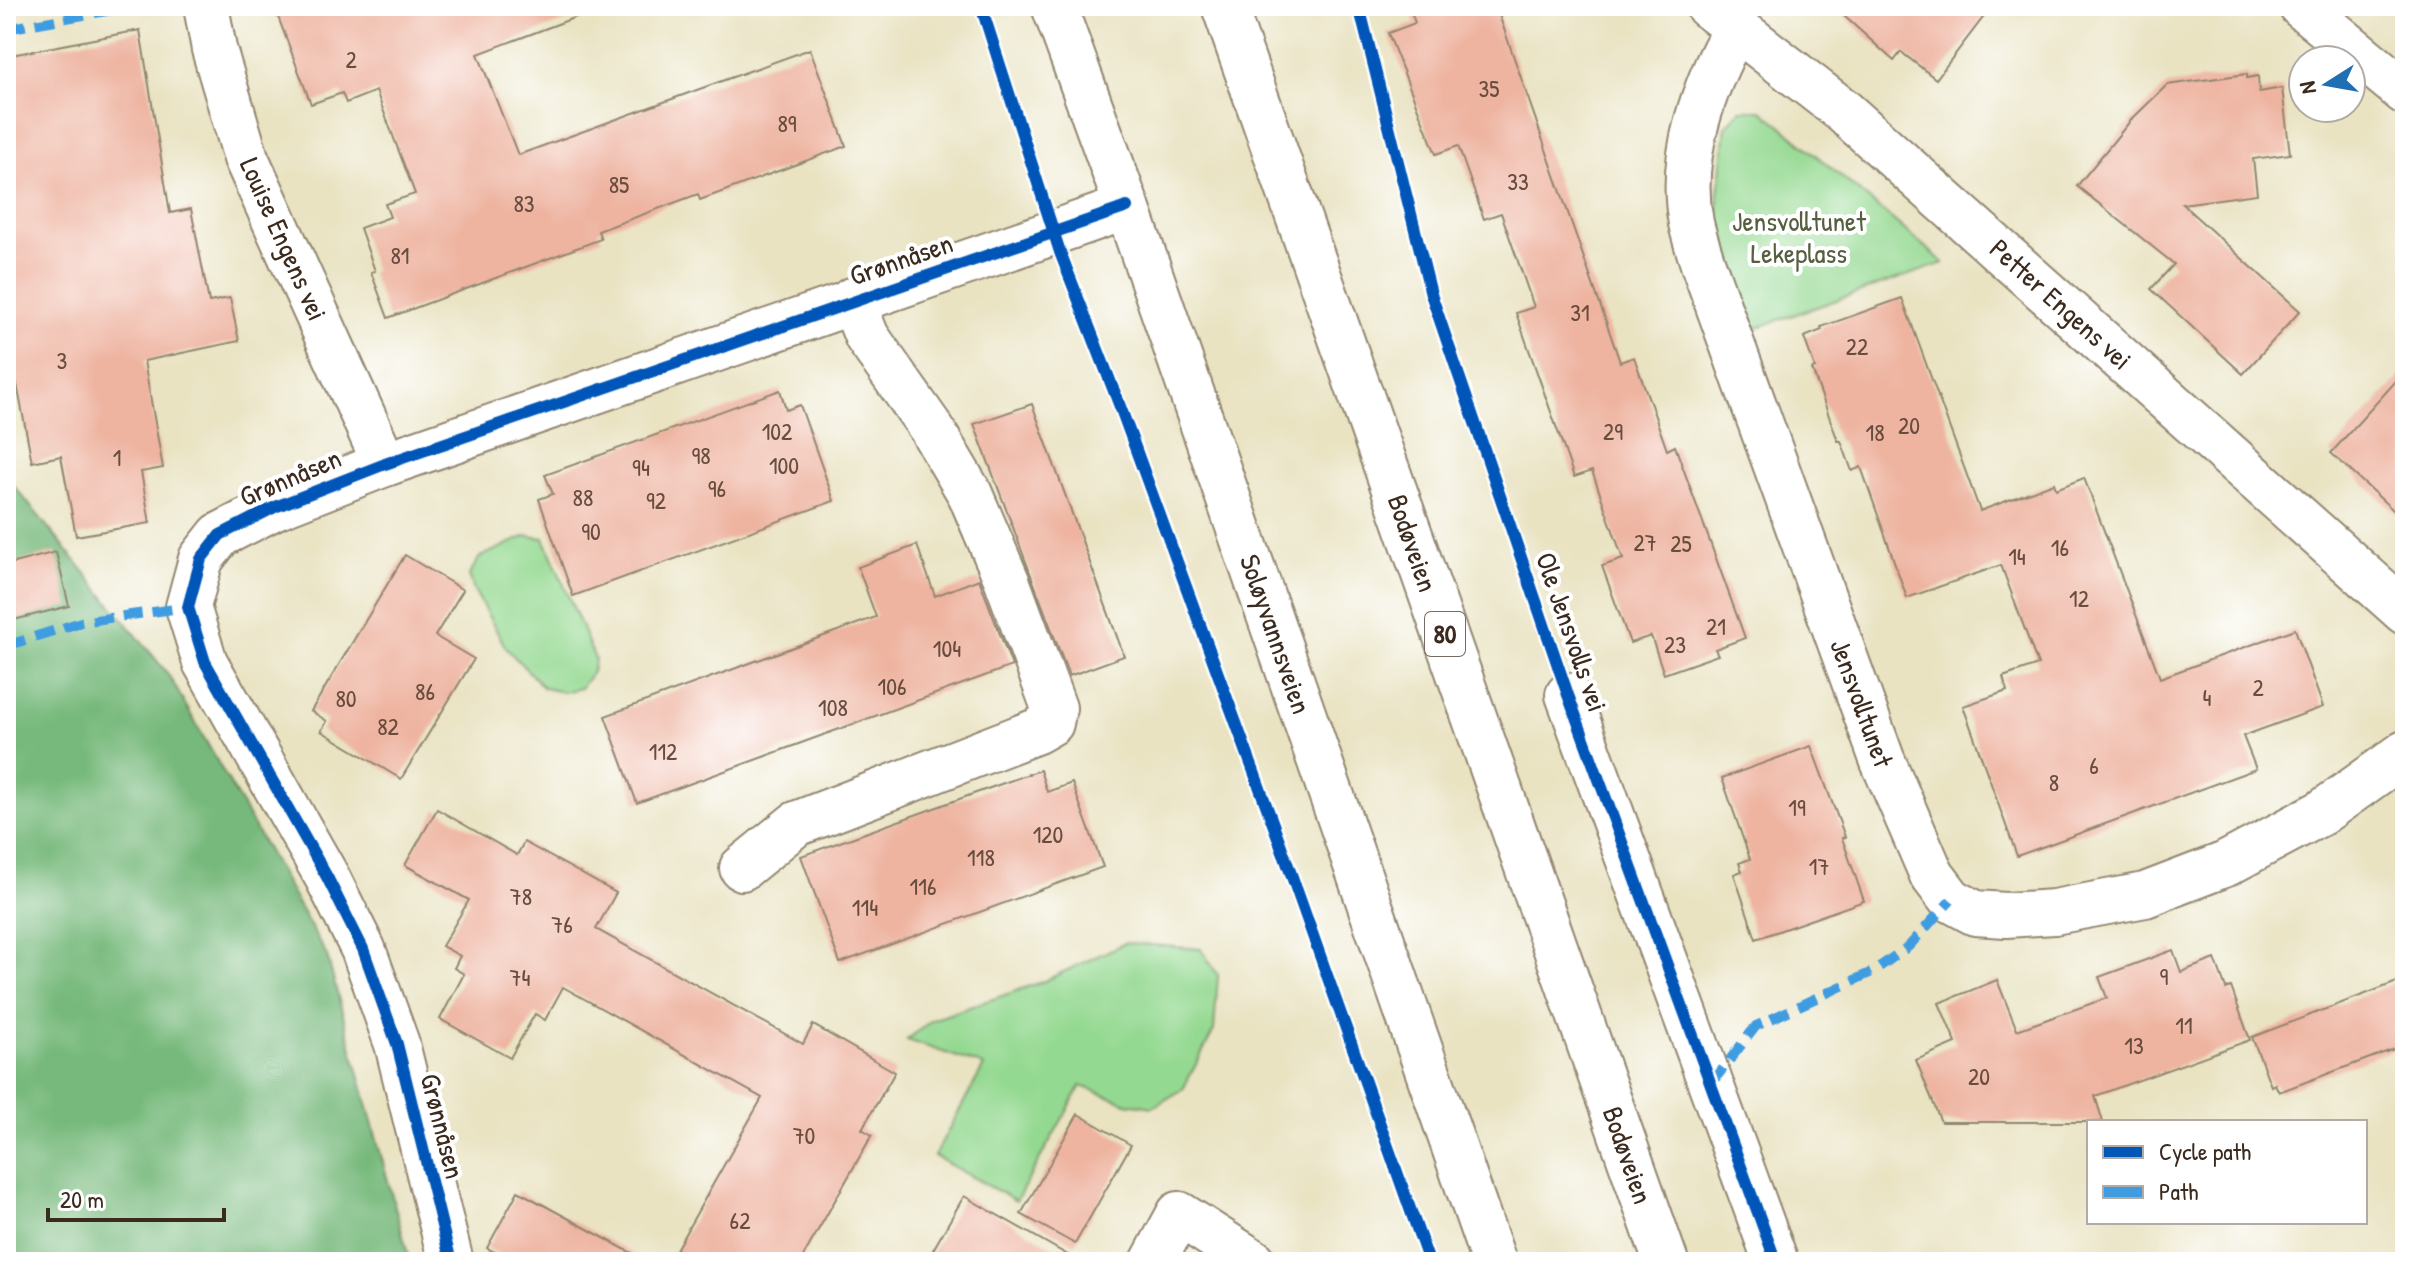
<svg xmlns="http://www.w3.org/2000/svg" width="2411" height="1268" font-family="'Patrick Hand',sans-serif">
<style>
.green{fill:#94d991;stroke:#688258;stroke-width:2}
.forest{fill:#77b97b;stroke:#59724c;stroke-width:2}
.building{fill:#eeb4a0}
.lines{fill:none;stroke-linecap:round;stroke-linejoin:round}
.minor-casing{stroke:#928670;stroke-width:48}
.tertiary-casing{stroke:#928670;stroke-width:48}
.primary-casing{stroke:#928670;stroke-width:48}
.minor{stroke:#fff;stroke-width:44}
.tertiary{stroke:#fff;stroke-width:44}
.primary{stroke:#fff;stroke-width:44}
.quiet{stroke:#3f9ce0;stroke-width:10;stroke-dasharray:20 10;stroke-linecap:butt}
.cycleway-casing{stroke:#fff;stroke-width:17}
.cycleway{stroke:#0057b8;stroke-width:12}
.labels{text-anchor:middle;stroke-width:8;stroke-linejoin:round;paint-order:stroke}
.number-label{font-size:24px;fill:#684c3e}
.shield{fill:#fff;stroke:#766a62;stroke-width:2}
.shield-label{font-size:26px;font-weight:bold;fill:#3b2a1e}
.park-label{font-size:28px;fill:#565f40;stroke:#fff}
.street-label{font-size:28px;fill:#3b2a1e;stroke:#fff}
</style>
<rect width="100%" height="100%" fill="#fff"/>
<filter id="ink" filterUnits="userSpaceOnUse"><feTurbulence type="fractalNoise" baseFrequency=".0125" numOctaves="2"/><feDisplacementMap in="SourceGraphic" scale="16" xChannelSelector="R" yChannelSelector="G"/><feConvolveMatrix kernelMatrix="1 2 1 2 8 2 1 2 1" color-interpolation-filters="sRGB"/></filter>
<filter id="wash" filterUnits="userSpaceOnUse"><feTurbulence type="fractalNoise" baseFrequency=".006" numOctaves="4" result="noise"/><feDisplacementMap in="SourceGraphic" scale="32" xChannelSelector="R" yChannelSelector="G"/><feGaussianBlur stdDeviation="1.8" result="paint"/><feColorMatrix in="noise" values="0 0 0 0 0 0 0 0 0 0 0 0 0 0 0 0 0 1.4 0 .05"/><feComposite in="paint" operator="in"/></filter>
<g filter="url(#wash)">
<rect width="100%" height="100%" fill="#e9e3c2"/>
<!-- green -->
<g class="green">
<path d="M1741 110H1762L1944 263 1750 330 1717 213 1726 126Z"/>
<path d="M526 536 544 538 595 659 592 672 580 688 563 692 544 688 506 648 474 590 469 575 480 557Z"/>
<path d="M1125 943 1201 949 1218 975 1214 1030 1183 1089 1153 1107 1127 1103 1081 1086 1016 1201 934 1156 984 1066 907 1040 932 1020 1042 982Z"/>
</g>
<!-- forest -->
<path class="forest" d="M6 476 168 674 327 956 410 1262H6Z"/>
<g id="blocks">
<!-- building -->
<g class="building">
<path d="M274 6H592V11L478 54 518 155 810 49 846 146 700 200 698 194 598 231 601 239 388 318 371 272 375 271 360 228 390 217 385 204 415 194 376 91 346 103 342 93 311 104Z"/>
<path d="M1409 6H1496L1620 362 1634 357 1667 450 1675 446 1745 638 1715 649 1718 655 1664 674 1651 636 1630 643 1602 566 1623 559 1592 471 1574 477 1516 313 1534 307 1501 213 1484 219 1458 146 1436 154 1388 33 1415 23Z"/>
<path d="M1833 6H1992L1936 79 1901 52 1894 61Z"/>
<path d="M140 30 170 213 191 209 209 302 230 298 239 341 144 361 163 468 141 472 150 523 76 536 61 456 32 462 6 327V56Z"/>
<path d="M2247 74V78L2258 76 2259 92 2282 88 2290 154 2253 159 2257 194 2182 204 2300 311 2243 374 2151 289 2174 264 2077 186 2131 120 2167 85Z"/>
<path d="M1902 298 1980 511 2054 483 2056 489 2084 478 2160 678 2295 629 2323 707 2243 736 2256 769 2017 856 1963 706 2007 691 2003 677 2038 665 2001 565 1907 598 1861 467 1852 471 1841 441H1838L1812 369 1815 368 1804 337 1822 330 1821 327Z"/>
<path d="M2405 371V521L2331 453Z"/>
<path d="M780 390 786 410 800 405 834 501 573 596 539 499 553 494 545 475Z"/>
<path d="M1032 404 1124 656 1069 676 974 424Z"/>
<path d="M917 545 935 596 979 579 1012 666 637 803 605 716 876 617 858 567Z"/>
<path d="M56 552 69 606 6 622V565Z"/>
<path d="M405 555 463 590 435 636 474 659 401 779 321 731 327 721 311 711Z"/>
<path d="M1811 746 1845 837 1842 838 1864 901 1756 939 1734 874 1742 871 1739 863 1750 859 1722 778Z"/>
<path d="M1040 770 1047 792 1072 783 1103 867 840 963 801 856Z"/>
<path d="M437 809 517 855 524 842 616 893 596 929 803 1044 813 1025 895 1072 862 1129 872 1135 800 1262H669L762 1098 563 987 545 1020 535 1014 510 1058 440 1019 464 974 454 968 460 956 442 946 469 900 405 865Z"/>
<path d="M2173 950 2181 972 2215 959 2226 989 2231 987 2250 1040 2095 1096 2103 1122H1941L1916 1060 1956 1043 1939 1003 1997 980 2017 1030 2107 998 2099 977Z"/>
<path d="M2405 979V1045L2279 1092 2275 1084 2271 1086 2252 1037Z"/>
<path d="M1078 1114 1131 1145 1075 1244 1021 1214Z"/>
<path d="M518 1191 648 1262H513L487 1248Z"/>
<path d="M964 1196 1080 1262H926Z"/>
</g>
</g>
</g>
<g filter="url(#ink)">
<use href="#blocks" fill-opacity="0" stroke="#928670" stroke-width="2"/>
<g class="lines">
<defs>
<g id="minor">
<path d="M206 6 214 49 246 158 385 464"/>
<path d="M1708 6 1842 110 2405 612"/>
<path d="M2301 6 2405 92"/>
<path d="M1736 28C1704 85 1678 157 1691 223 1694 237 1699 251 1703 264L1882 759 1932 875 1951 900 1975 913 2006 915 2054 912 2145 895 2226 864 2321 813 2405 753"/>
<path d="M1568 695 1776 1262"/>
<path d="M742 868 796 824 1037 731 1051 723 1054 708 1007 581 970 494 931 428 867 337 852 300"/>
<path d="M451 1262 397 1044 363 949 327 877 205 662 188 607 201 559 220 535 275 507 385 464 1127 207"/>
<path d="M1153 1262 1179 1214 1254 1262"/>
</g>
<path id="tertiary" d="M1054 6 1127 207 1494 1262"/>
<path id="primary" d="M1224 6 1666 1262"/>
</defs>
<!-- minor casing -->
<use href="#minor" class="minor-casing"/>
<!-- tertiary casing -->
<use href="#tertiary" class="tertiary-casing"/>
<!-- primary casing -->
<use href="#primary" class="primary-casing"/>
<!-- minor -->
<use href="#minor" class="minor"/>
<!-- tertiary -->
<use href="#tertiary" class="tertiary"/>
<!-- primary -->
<use href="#primary" class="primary"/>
<!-- quiet -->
<g class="quiet">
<path d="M6 29 134 6"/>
<path d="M6 646 81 622 188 607"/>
<path d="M1711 1084 1756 1026 1872 972 1909 946 1951 900"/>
</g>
<defs>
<g id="cycleway">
<path d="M981 6 1060 252 1121 409 1280 843 1429 1262"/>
<path d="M1359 6 1431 294 1568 695 1776 1262"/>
<path d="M451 1262 397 1044 363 949 327 877 205 662 188 607 201 559 220 535 275 507 385 464 1127 207"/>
</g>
</defs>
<!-- cycleway casing -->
<use href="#cycleway" class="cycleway-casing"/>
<!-- cycleway -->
<use href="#cycleway" class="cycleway"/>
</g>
</g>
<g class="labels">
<!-- number labels -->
<g class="number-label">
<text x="351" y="68">2</text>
<text x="1489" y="97">35</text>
<text x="787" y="132">89</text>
<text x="1518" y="190">33</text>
<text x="619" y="193">85</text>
<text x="524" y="212">83</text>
<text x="400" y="264">81</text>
<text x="1580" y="321">31</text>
<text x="1857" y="355">22</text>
<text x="62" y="369">3</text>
<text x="1909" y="434">20</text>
<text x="777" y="440">102</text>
<text x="1613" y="440">29</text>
<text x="1875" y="441">18</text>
<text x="701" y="464">98</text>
<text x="117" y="466">1</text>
<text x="784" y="474">100</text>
<text x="641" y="476">94</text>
<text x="717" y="497">96</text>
<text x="583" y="506">88</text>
<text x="656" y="509">92</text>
<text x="591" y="540">90</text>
<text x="1645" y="551">27</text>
<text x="1681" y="552">25</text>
<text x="2060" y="556">16</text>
<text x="2017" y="565">14</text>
<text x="2079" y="607">12</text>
<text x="1716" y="635">21</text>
<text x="1675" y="653">23</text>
<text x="947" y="657">104</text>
<text x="892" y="695">106</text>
<text x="2258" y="696">2</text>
<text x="425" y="700">86</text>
<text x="2207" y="706">4</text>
<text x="346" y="707">80</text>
<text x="833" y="716">108</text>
<text x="388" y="735">82</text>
<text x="663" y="760">112</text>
<text x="2094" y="774">6</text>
<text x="2054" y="791">8</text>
<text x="1797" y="816">19</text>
<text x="1048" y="843">120</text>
<text x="981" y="866">118</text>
<text x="1819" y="875">17</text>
<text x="923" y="895">116</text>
<text x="521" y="905">78</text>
<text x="865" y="916">114</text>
<text x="562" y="933">76</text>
<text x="2164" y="985">9</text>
<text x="520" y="986">74</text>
<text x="2184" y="1034">11</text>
<text x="2134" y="1054">13</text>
<text x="1979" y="1085">20</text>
<text x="804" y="1144">70</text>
<text x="740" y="1229">62</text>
</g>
<!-- shield labels -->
<rect class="shield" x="1425" y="612" width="40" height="44" rx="6"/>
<g class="shield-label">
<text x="1445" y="643">80</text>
</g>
<!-- park labels -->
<g class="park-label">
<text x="1799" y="231">Jensvolltunet<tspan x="1799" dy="32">Lekeplass</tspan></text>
</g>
<!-- street labels -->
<g class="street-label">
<text transform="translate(284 239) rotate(66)" y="10">Louise Engens vei</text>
<text transform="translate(901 259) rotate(-19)" y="10">Grønnåsen</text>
<text transform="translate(2061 304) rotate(42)" y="10">Petter Engens vei</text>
<text transform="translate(290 477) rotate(-23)" y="10">Grønnåsen</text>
<text transform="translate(1413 543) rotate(71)" y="10">Bodøveien</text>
<text transform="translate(1572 632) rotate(71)" y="10">Ole Jensvolls vei</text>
<text transform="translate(1276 634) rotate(71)" y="10">Soløyvannsveien</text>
<text transform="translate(1862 703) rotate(70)" y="10">Jensvolltunet</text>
<text transform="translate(443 1126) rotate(76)" y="10">Grønnåsen</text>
<text transform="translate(1628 1155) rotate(71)" y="10">Bodøveien</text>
</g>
</g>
<!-- margin -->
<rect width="2411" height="1268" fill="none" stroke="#fff" stroke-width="32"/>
<!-- legend -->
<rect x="2087" y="1120" width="280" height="104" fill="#ffffff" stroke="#b1aaa5" stroke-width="2"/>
<rect x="2103" y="1146" width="40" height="12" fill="#0057b8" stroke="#b1aaa5" stroke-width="2"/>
<text x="2159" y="1160" font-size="24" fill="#3b2a1e">Cycle path</text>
<rect x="2103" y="1186" width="40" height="12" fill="#3f9ce0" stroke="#b1aaa5" stroke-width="2"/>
<text x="2159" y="1200" font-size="24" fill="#3b2a1e">Path</text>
<!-- north arrow -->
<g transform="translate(2327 84) rotate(259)"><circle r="38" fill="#ffffff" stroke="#b1aaa5" stroke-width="2"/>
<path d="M0-6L14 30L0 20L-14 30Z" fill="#1f6fb2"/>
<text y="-12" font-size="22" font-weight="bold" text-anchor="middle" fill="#3b2a1e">N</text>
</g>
<!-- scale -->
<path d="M48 1208v12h176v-12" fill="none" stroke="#3b2a1e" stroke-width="4"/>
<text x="60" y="1208" font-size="24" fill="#3b2a1e" stroke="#ffffff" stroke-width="6" paint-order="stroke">20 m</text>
</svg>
